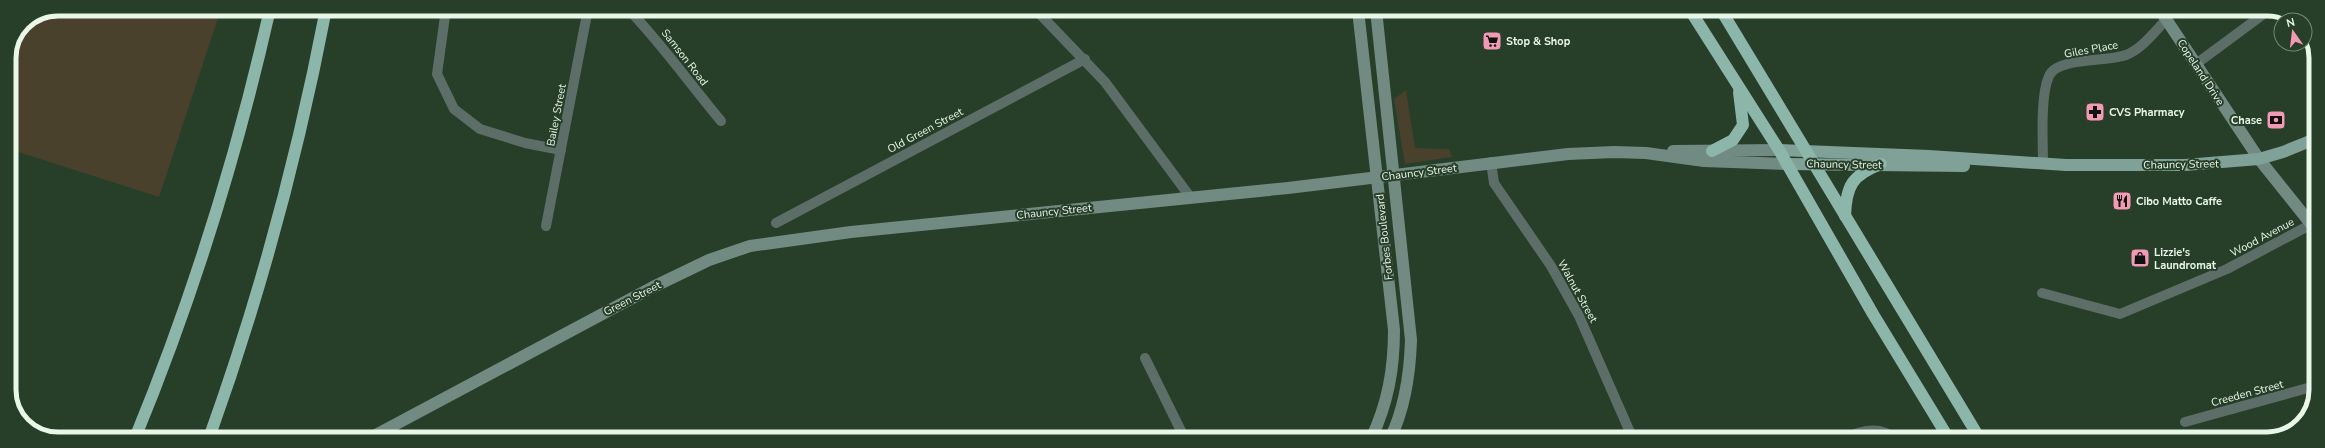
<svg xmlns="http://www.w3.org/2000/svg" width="2325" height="448" font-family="'Nunito Sans',sans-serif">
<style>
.green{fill:#4a412c}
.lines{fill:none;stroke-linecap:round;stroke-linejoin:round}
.street{stroke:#5d6d68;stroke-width:10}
.secondary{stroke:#718b83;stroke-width:12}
.primary{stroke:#80a197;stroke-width:12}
.highway{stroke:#8db6aa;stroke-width:12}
.labels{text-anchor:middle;stroke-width:4;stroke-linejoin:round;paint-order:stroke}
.poi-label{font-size:11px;font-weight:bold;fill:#e9f7e9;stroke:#273e29;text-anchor:start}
.street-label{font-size:11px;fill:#e9f7e9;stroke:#273e29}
.rim{fill:none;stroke:#e9f7e9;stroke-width:5}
</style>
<rect width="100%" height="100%" fill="#273e29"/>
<!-- green -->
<g class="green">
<path d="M58 9H221L159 197 9 149V57L23 23Z"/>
<path d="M1406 90 1415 148 1449 149 1452 157 1405 164 1394 99Z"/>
</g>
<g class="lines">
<!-- street -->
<g class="street">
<path d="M446 9 437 74 454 109 480 129 525 143 561 150"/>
<path d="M628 9C662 44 690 84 721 121"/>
<path d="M1035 9 1105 82 1191 198"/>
<path d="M2196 64 2269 10"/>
<path d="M1491 162 1494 183 1551 266 1579 316 1633 439"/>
<path d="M2043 164C2043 141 2040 96 2049 76 2057 57 2108 62 2126 55 2143 48 2154 32 2167 19"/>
<path d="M776 223 1085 59"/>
<path d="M546 226 588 9"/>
<path d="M2042 293 2120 314 2227 269 2312 224"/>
<path d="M1145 358 1185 439"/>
<path d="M2185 422 2315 386"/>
<path d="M1843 439C1859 431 1880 425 1895 439"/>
</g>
<!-- secondary -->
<g class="secondary">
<path d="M1358 10 1394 330C1394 369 1388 403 1371 439"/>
<path d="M1376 10 1411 340C1410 373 1405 408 1390 439"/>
<path d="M2160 10 2259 159 2315 229"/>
<path d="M1673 151 1779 150"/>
<path d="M370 438 653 287 709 260 750 246 851 232 1288 188 1568 154 1614 152 1646 153 1704 161 1786 164"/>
</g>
<!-- primary -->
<g class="primary">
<path d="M1779 150 1929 156 2066 165H2185L2259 159 2283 152 2315 139"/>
<path d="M1786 164 1964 166"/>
</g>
<!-- highway -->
<g class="highway">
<path d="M1690 10 1779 150 1873 314 1949 439"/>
<path d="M1721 10 1980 439"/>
<path d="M1712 151 1733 140 1743 125 1739 92"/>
<path d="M1845 216C1846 186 1852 175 1881 164"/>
<path d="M135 438C192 300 237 155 270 9"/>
<path d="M209 438C259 299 298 155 326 9"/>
</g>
</g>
<!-- icons -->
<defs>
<symbol id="supermarket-square" viewBox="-11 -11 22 22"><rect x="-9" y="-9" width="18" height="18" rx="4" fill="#f19ab4" stroke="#273e29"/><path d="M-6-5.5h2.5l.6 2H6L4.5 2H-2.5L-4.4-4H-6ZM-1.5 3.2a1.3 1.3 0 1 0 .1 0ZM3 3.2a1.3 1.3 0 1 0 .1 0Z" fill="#111"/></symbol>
<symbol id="pharmacy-square" viewBox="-11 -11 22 22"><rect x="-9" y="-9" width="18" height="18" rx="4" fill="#f19ab4" stroke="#273e29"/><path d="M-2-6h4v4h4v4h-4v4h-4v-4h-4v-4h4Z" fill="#111"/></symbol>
<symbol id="bank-square" viewBox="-11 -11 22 22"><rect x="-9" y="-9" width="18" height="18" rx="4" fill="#f19ab4" stroke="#273e29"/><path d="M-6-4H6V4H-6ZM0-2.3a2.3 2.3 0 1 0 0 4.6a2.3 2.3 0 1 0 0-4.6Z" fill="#111"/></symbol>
<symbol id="restaurant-square" viewBox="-11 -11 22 22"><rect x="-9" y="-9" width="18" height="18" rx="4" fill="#f19ab4" stroke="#273e29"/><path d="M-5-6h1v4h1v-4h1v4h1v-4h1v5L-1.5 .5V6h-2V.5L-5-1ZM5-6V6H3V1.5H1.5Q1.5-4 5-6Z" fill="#111"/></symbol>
<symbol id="shop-square" viewBox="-11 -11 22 22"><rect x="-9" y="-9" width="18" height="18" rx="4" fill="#f19ab4" stroke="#273e29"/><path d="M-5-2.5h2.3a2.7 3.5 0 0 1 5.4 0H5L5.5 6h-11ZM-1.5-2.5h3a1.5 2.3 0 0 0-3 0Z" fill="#111"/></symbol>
</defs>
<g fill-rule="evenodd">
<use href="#supermarket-square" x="1481" y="30" width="22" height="22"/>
<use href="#pharmacy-square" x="2084" y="101" width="22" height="22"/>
<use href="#bank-square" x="2265" y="109" width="22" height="22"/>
<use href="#restaurant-square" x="2111" y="190" width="22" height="22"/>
<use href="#shop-square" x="2129" y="247" width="22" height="22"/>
</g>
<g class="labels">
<!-- poi labels -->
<g class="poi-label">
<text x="1506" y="45">Stop &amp; Shop</text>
<text x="2109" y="116">CVS Pharmacy</text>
<text x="2262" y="124" text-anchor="end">Chase</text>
<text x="2136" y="205">Cibo Matto Caffe</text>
<text x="2154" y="256">Lizzie's<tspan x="2154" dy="13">Laundromat</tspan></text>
</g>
<!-- street labels -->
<g class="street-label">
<text transform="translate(2091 49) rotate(-10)" y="4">Giles Place</text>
<text transform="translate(685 57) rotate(52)" y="4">Samson Road</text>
<text transform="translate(2201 72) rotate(57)" y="4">Copeland Drive</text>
<text transform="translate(556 115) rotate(-79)" y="4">Bailey Street</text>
<text transform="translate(925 130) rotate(-28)" y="4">Old Green Street</text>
<text transform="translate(1844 164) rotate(1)" y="4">Chauncy Street</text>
<text transform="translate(2181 164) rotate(-1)" y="4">Chauncy Street</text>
<text transform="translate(1419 172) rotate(-7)" y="4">Chauncy Street</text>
<text transform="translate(1054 211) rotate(-6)" y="4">Chauncy Street</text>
<text transform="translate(1384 237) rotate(-96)" y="4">Forbes Boulevard</text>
<text transform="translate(2262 237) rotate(-28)" y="4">Wood Avenue</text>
<text transform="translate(1578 291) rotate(61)" y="4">Walnut Street</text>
<text transform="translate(632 298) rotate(-27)" y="4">Green Street</text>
<text transform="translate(2247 393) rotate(-15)" y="4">Creeden Street</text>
</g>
</g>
<!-- crop -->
<path d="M0 0H2325V448H0ZM58 16H2267A42 42 0 0 1 2309 58V390A42 42 0 0 1 2267 432H58A42 42 0 0 1 16 390V58A42 42 0 0 1 58 16Z" fill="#273e29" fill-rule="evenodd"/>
<path class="rim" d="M58 16H2267A42 42 0 0 1 2309 58V390A42 42 0 0 1 2267 432H58A42 42 0 0 1 16 390V58A42 42 0 0 1 58 16Z"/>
<!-- north arrow -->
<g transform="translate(2293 32) rotate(346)"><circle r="19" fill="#273e29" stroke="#758876"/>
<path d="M0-3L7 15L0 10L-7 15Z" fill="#f19ab4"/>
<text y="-6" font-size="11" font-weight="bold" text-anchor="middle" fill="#e9f7e9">N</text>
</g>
</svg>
